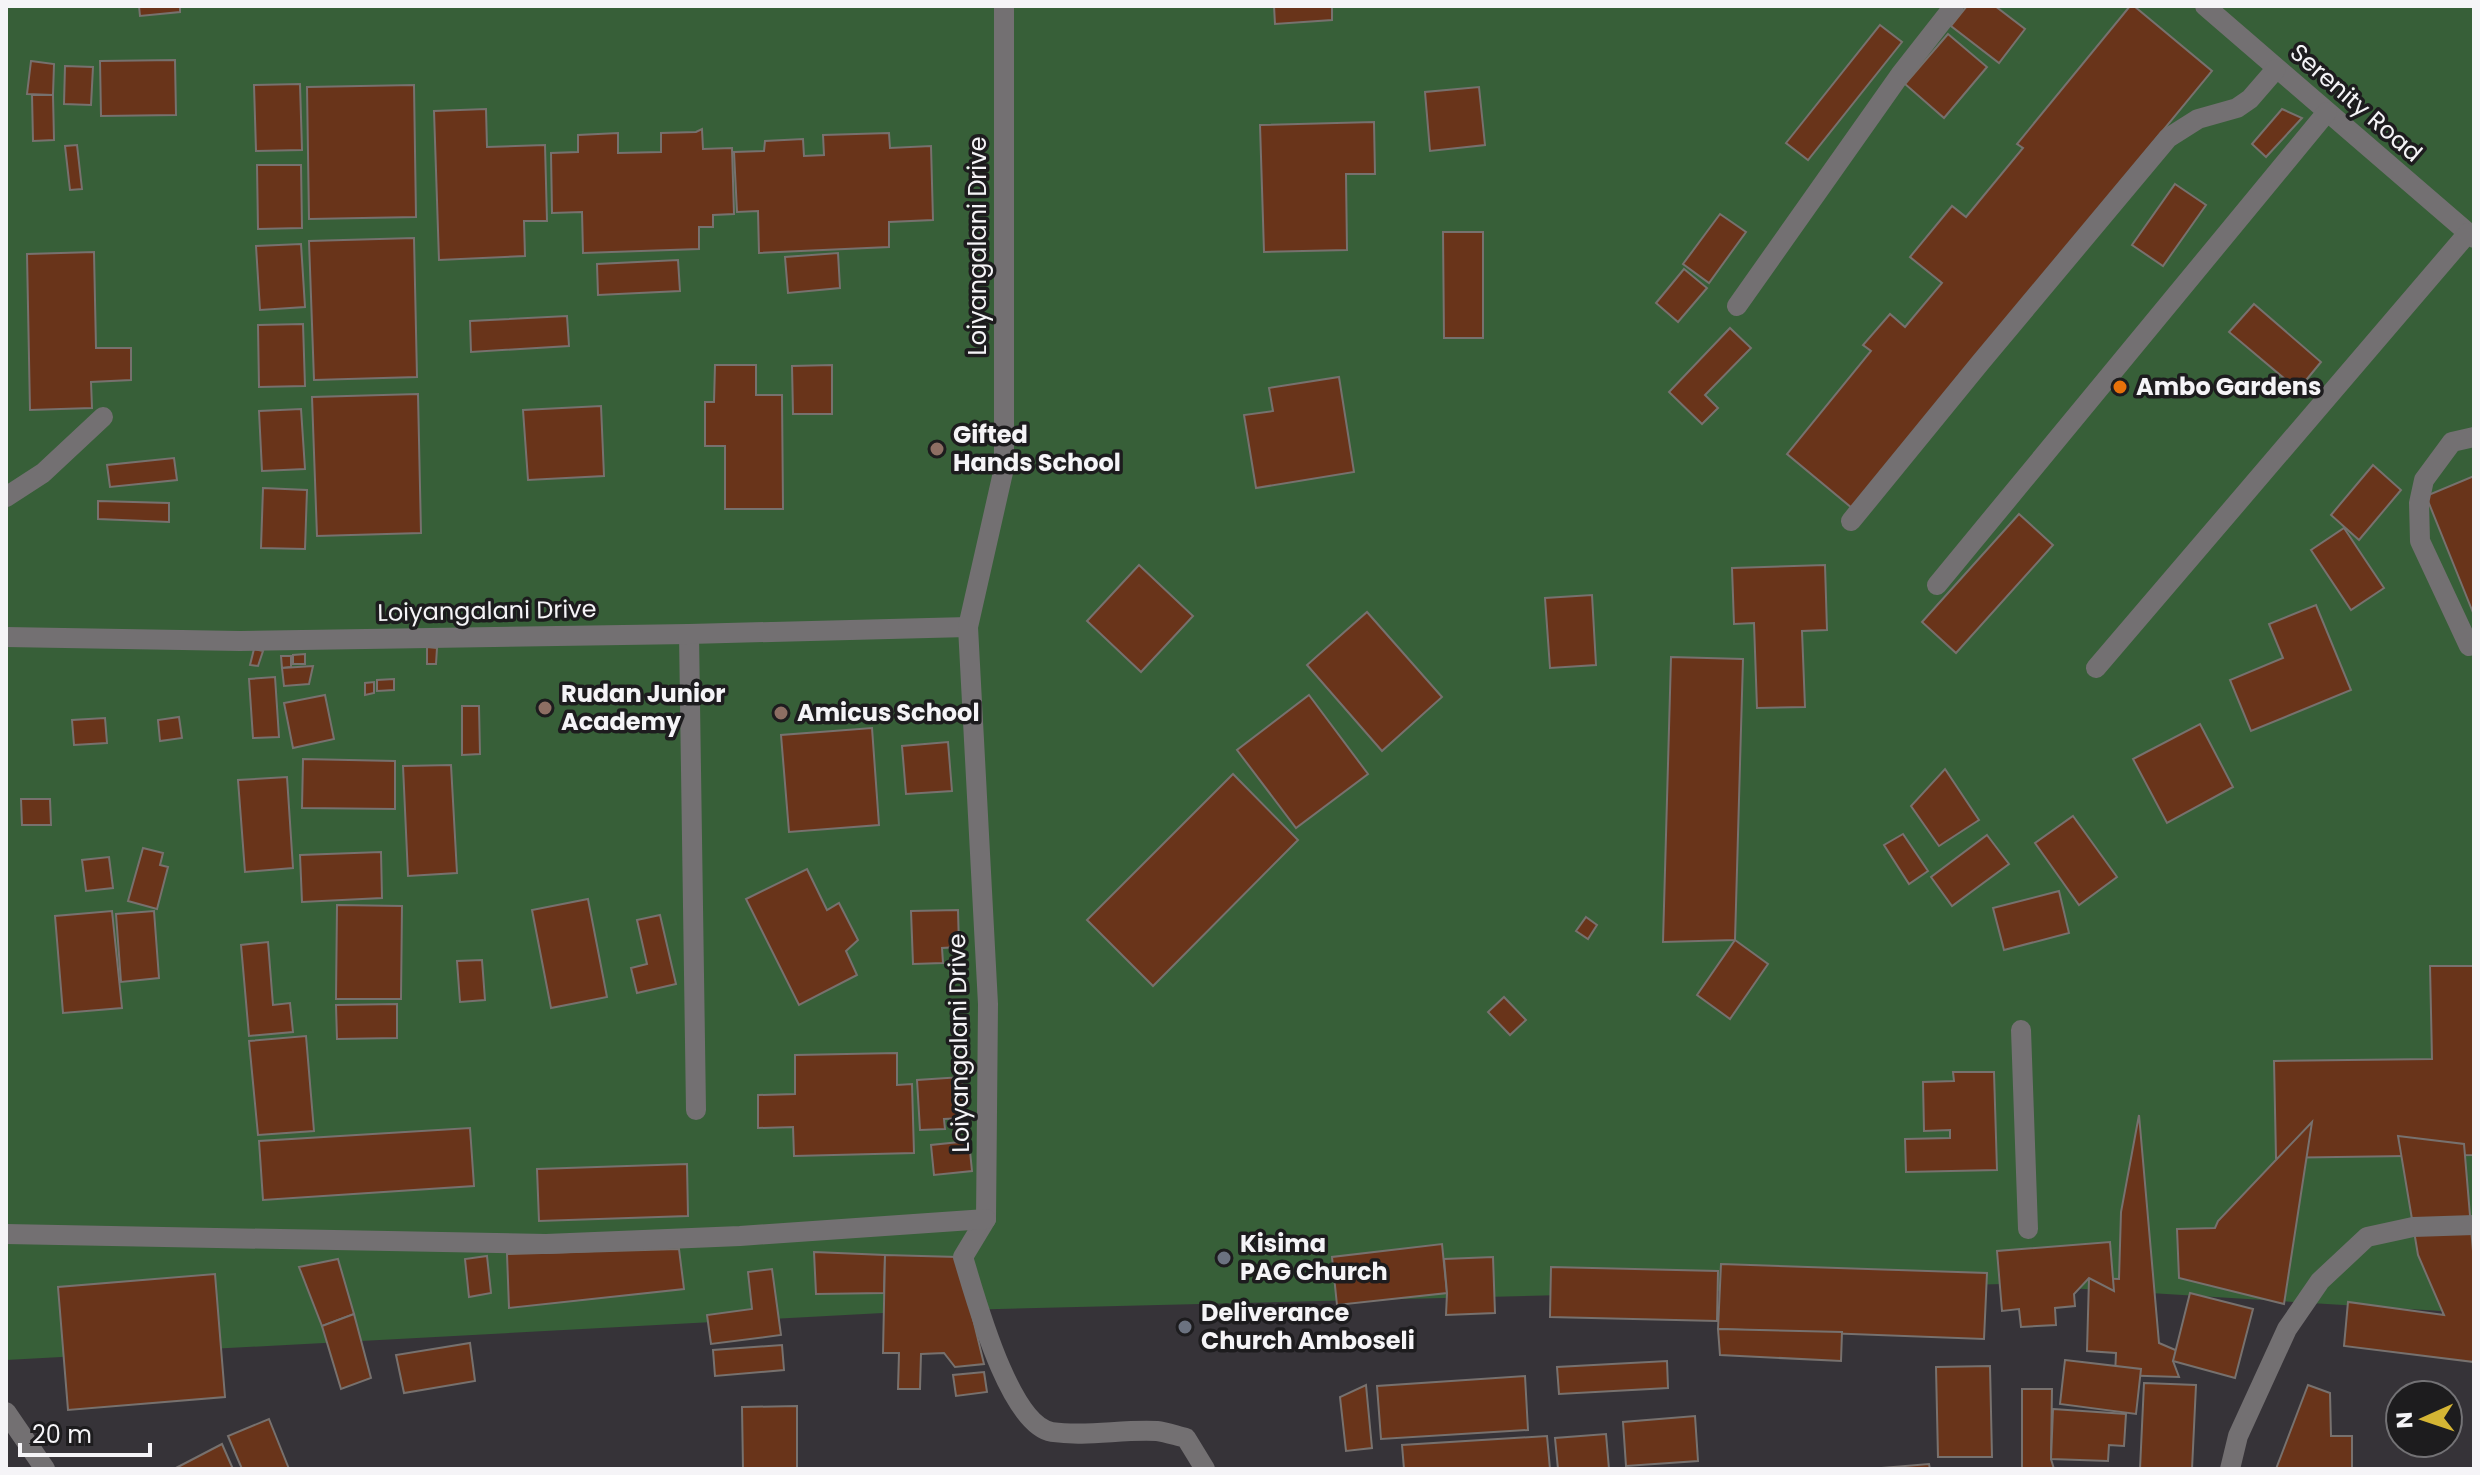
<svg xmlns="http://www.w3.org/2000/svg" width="2480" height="1475" font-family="Poppins,sans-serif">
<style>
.green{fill:#375f38}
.building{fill:#69341a;stroke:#77716e;stroke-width:2}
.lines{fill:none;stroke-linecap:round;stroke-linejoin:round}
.minor{stroke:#737072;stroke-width:20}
.food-dot{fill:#e8710a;stroke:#1d1c1e;stroke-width:3}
.education-dot{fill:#8d6e63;stroke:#1d1c1e;stroke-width:3}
.worship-dot{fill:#6b7280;stroke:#1d1c1e;stroke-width:3}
.labels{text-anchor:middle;stroke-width:7;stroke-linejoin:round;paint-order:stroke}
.street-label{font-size:24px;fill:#f5f4f7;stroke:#1d1c1e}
.poi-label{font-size:24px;font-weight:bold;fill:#f5f4f7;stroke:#1d1c1e;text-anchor:start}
</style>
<rect width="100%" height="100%" fill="#363338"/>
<!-- green -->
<path class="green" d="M6 6H2474V1313L2004 1284 920 1311 6 1360Z"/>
<!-- building -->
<g class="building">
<path d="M139 6H180V12L140 16Z"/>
<path d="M1274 6H1332V20L1275 24Z"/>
<path d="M1967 6H1995L2025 29 1999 63 1951 26Z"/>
<path d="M2130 6H2134L2212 71 1852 508 1787 454 1871 351 1863 345 1890 314 1905 327 1942 283 1910 257 1952 206 1966 217 2023 148 2017 144Z"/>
<path d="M1880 25 1902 42 1808 160 1786 143Z"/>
<path d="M1948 34 1987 67 1944 118 1905 84Z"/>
<path d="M175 60 176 115 101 116 100 61Z"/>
<path d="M31 61 54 64 53 95 27 94Z"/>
<path d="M65 66 93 67 91 105 64 104Z"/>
<path d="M300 84 302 150 256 151 254 85Z"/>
<path d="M414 85 416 217 309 219 307 87Z"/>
<path d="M1479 87 1485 145 1430 151 1425 92Z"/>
<path d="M32 95H53L54 140 33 141Z"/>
<path d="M486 109 487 147 545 145 547 221H524L525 256 439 260 434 111Z"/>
<path d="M2282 109 2302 118 2266 157 2252 144Z"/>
<path d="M1374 122 1375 174H1346L1347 250 1264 252 1260 125Z"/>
<path d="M702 129 703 149 732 148 734 214 713 215V227H699V249L583 253 582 212 552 213 551 153 578 152V135L618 133V153L661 152V133L696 132Z"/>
<path d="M889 133 890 148 931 146 933 220 889 222V247L759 253 758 211 737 212 734 152 764 151 765 141 803 139 804 156 824 155 823 135Z"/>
<path d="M77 145 82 189 70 190 65 146Z"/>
<path d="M257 165H301L302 228 258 229Z"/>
<path d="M2175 184 2206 205 2163 266 2132 245Z"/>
<path d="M1720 214 1746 232 1709 283 1683 264Z"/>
<path d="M1443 232H1483V338H1444Z"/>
<path d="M414 238 417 377 314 380 309 241Z"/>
<path d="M301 244 305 307 260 310 256 246Z"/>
<path d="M94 252 96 348H131V380L91 382 92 408 30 410 27 254Z"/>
<path d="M838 253 840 288 788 293 785 257Z"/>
<path d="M678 260 680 291 598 295 597 264Z"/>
<path d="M1684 269 1707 288 1678 322 1656 303Z"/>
<path d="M2254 304 2321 362 2298 390 2229 332Z"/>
<path d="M567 316 569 346 471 352 470 321Z"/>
<path d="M303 324 305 386 259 387 258 325Z"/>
<path d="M1730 328 1751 348 1705 395 1718 408 1702 424 1669 392Z"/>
<path d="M715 365H756V395H782L783 509H725V446H705V402H714Z"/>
<path d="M832 365V414H793L792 366Z"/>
<path d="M1339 377 1354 472 1256 488 1244 415 1273 411 1269 388Z"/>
<path d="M418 394 421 533 317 536 312 397Z"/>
<path d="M601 406 604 476 528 480 523 410Z"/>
<path d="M301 409 305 469 262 471 259 411Z"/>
<path d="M174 458 177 480 110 487 107 465Z"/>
<path d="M2373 465 2401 490 2359 540 2331 515Z"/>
<path d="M2474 476V615L2426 496Z"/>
<path d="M263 488 307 490 305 549 261 548Z"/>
<path d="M98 501 169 503V522L98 519Z"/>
<path d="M2019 514 2053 545 1956 653 1922 622Z"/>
<path d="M2344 528 2384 588 2351 610 2311 550Z"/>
<path d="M1139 565 1193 616 1141 672 1087 621Z"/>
<path d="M1825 565 1827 630 1802 631 1805 707 1757 708 1754 623 1734 624 1732 568Z"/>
<path d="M1592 595 1596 665 1550 668 1545 598Z"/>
<path d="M2316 605 2351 690 2251 731 2230 680 2283 658 2269 624Z"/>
<path d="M1367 612 1442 697 1382 751 1307 665Z"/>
<path d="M427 647 437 648 436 664H427Z"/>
<path d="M254 649 263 651 258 666 250 665Z"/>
<path d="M305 654V664H293V655Z"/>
<path d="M281 656H291V667L282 668Z"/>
<path d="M1671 657 1743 659 1735 940 1663 942Z"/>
<path d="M313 666 309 684 284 686 282 668Z"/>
<path d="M275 677 279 737 253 738 249 679Z"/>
<path d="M394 679V690L377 691V680Z"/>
<path d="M374 682V693L365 695V683Z"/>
<path d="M325 695 334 739 293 748 284 703Z"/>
<path d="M1309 695 1368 774 1296 828 1237 750Z"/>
<path d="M462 706H479L480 754 462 755Z"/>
<path d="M179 717 182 738 160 741 158 720Z"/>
<path d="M105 718 107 743 74 745 72 720Z"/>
<path d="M2200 724 2233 787 2167 823 2133 759Z"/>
<path d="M872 728 879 825 789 832 781 735Z"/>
<path d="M948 742 952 791 906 794 902 746Z"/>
<path d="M303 759 395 761V809L302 808Z"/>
<path d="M451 765 457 873 408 876 403 766Z"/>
<path d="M1945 769 1979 820 1939 846 1911 806Z"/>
<path d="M1233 774 1298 840 1153 986 1087 920Z"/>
<path d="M287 777 293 868 245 872 238 780Z"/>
<path d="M21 799H50L51 825H22Z"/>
<path d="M2073 816 2117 877 2079 905 2035 843Z"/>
<path d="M1903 834 1928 871 1909 884 1884 845Z"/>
<path d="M1987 835 2009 864 1952 906 1931 877Z"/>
<path d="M143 848 163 853 160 865 168 867 157 909 128 901Z"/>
<path d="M381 852 382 898 302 902 300 855Z"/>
<path d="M109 857 113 888 86 891 82 860Z"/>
<path d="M807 869 827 910 839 903 858 940 846 951 857 975 799 1005 746 899Z"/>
<path d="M2059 891 2069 933 2004 950 1993 908Z"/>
<path d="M588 899 607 997 551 1008 532 910Z"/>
<path d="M337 905 402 906 401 999H336Z"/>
<path d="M958 910 959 947 942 948 943 963 913 964 911 911Z"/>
<path d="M112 911 122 1008 63 1013 55 916Z"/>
<path d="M154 911 159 978 121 982 116 914Z"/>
<path d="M660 915 676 984 637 993 631 968 647 964 637 920Z"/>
<path d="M1586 917 1597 925 1588 939 1576 931Z"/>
<path d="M1735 940 1768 964 1730 1019 1697 995Z"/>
<path d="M268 942 273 1005 290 1003 293 1032 249 1036 241 945Z"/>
<path d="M482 960 485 1000 460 1002 457 961Z"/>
<path d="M2430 966H2474V1155L2276 1158 2274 1061 2432 1059Z"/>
<path d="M1504 997 1526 1020 1510 1035 1488 1012Z"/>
<path d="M397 1004V1038L337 1039 336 1005Z"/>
<path d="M306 1036 314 1131 258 1135 249 1041Z"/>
<path d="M897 1053V1085L912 1084 914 1153 794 1156 793 1127 758 1128V1095L795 1094V1055Z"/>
<path d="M1953 1072H1994L1997 1170 1906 1172 1905 1139 1950 1138V1130L1924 1131 1923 1082 1954 1081Z"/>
<path d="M962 1077 964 1118 944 1119 945 1129 920 1130 917 1080Z"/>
<path d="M2139 1115 2159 1343 2180 1352 2173 1361 2179 1377 2115 1375 2116 1353 2087 1351 2089 1278 2119 1279 2121 1212Z"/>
<path d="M2312 1122 2284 1304 2179 1278 2177 1229 2215 1228 2218 1221Z"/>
<path d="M470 1128 474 1186 263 1200 259 1141Z"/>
<path d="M2398 1136 2464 1144 2474 1263V1362L2344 1346 2348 1302 2444 1315 2418 1255Z"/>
<path d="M969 1141 972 1171 934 1175 931 1145Z"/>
<path d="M687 1164 688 1216 539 1221 537 1169Z"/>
<path d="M2110 1242 2114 1291 2089 1278 2074 1294 2075 1306 2055 1308 2056 1325 2021 1327 2019 1309 2002 1311 1997 1251Z"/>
<path d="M1442 1244 1447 1293 1337 1305 1332 1257Z"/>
<path d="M679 1249 684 1289 509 1308 507 1254Z"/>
<path d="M814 1252 885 1255 884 1293 816 1294Z"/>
<path d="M885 1255 958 1257 984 1364 955 1367 944 1353 921 1354 920 1389H898L899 1353H883Z"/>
<path d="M487 1256 491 1293 469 1297 465 1259Z"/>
<path d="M1493 1257 1495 1313 1446 1315 1447 1293 1444 1259Z"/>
<path d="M338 1259 354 1314 322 1326 299 1267Z"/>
<path d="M1721 1264 1987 1273 1984 1339 1718 1329Z"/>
<path d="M1551 1267 1718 1271 1717 1321 1550 1317Z"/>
<path d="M772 1269 781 1335 711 1344 707 1315 752 1309 748 1272Z"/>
<path d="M215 1274 225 1397 68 1410 58 1287Z"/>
<path d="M2190 1293 2253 1309 2235 1378 2173 1361Z"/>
<path d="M354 1314 371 1378 341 1389 322 1326Z"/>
<path d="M1718 1329 1842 1332 1841 1361 1720 1355Z"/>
<path d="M470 1343 475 1381 404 1393 396 1355Z"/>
<path d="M782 1345 784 1370 715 1376 713 1350Z"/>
<path d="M2065 1360 2141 1369 2136 1414 2060 1404Z"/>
<path d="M1667 1361 1668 1388 1559 1394 1557 1367Z"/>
<path d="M1990 1366 1992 1457H1938L1936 1367Z"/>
<path d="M984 1372 987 1392 956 1396 953 1375Z"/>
<path d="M1525 1376 1528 1430 1381 1439 1377 1386Z"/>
<path d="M2144 1383 2196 1385 2192 1469H2140Z"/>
<path d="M1366 1385 1372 1448 1346 1451 1340 1397Z"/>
<path d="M2308 1385 2330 1393 2331 1436H2352V1469H2276Z"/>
<path d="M2022 1389H2052L2051 1459 2054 1469H2022Z"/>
<path d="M797 1406V1469H743L742 1407Z"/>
<path d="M2053 1409 2126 1414 2124 1446 2109 1445 2108 1461 2051 1459Z"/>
<path d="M1695 1416 1698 1461 1626 1466 1623 1422Z"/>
<path d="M269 1419 289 1469H242L228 1436Z"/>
<path d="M1606 1434 1609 1469H1558L1555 1438Z"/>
<path d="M1547 1436 1550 1469H1404L1402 1445Z"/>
<path d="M222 1444 233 1469H174Z"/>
<path d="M1929 1464 1930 1469H1869Z"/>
</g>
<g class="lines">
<!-- minor -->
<g class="minor">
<path d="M2205 6 2474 238"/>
<path d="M1737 306 1900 75 1954 6"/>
<path d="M6 497 43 473 103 417"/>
<path d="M1851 521 1980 363 2168 138 2198 119 2237 108 2250 99 2276 69"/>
<path d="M1937 585 2327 112"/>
<path d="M689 634 696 1110"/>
<path d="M6 637 240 641 689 634 968 627"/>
<path d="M2469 646 2420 541 2419 503 2424 480 2452 442 2474 437"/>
<path d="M2096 668 2468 233"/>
<path d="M2021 1030 2028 1229"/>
<path d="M986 1219 988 1004 968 627 1004 468V6"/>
<path d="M986 1219 963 1257C975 1296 1009 1425 1052 1432 1087 1437 1122 1429 1157 1431 1166 1432 1177 1436 1186 1438L1205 1469"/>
<path d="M6 1234 546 1244 740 1236 986 1219"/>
<path d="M6 1412 45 1469"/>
<path d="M2230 1469 2238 1436 2287 1329 2320 1281 2367 1237 2413 1227 2474 1225"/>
</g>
</g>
<!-- markers -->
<circle class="food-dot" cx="2120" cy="387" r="8"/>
<g class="education-dot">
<circle cx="937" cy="449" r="8"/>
<circle cx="545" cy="708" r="8"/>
<circle cx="781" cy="713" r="8"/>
</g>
<g class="worship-dot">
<circle cx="1224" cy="1258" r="8"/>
<circle cx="1185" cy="1327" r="8"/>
</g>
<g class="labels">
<!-- street labels -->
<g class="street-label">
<text transform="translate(2356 103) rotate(41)" y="8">Serenity Road</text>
<text transform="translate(978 246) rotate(-90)" y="8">Loiyangalani Drive</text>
<text transform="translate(487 611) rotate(-1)" y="8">Loiyangalani Drive</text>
<text transform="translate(959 1043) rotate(-91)" y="8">Loiyangalani Drive</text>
</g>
<!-- poi labels -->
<g class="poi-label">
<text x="2136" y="395">Ambo Gardens</text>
<text x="953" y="443">Gifted<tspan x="953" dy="28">Hands School</tspan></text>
<text x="561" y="702">Rudan Junior<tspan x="561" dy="28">Academy</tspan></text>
<text x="797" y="721">Amicus School</text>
<text x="1240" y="1252">Kisima<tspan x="1240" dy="28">PAG Church</tspan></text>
<text x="1201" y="1321">Deliverance<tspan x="1201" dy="28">Church Amboseli</tspan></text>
</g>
</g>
<!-- border -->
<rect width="2480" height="1475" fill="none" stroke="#f5f4f7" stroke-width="16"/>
<!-- north arrow -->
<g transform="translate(2424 1419) rotate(267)"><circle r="38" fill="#1d1c1e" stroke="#737275" stroke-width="2"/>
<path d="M0-6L14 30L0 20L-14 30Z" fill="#d5b534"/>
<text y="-12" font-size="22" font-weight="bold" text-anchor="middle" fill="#f5f4f7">N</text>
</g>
<!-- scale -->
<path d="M20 1443v12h130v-12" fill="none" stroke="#f5f4f7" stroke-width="4"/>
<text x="32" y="1443" font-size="24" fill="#f5f4f7" stroke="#1d1c1e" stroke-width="6" paint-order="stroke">20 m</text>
</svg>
